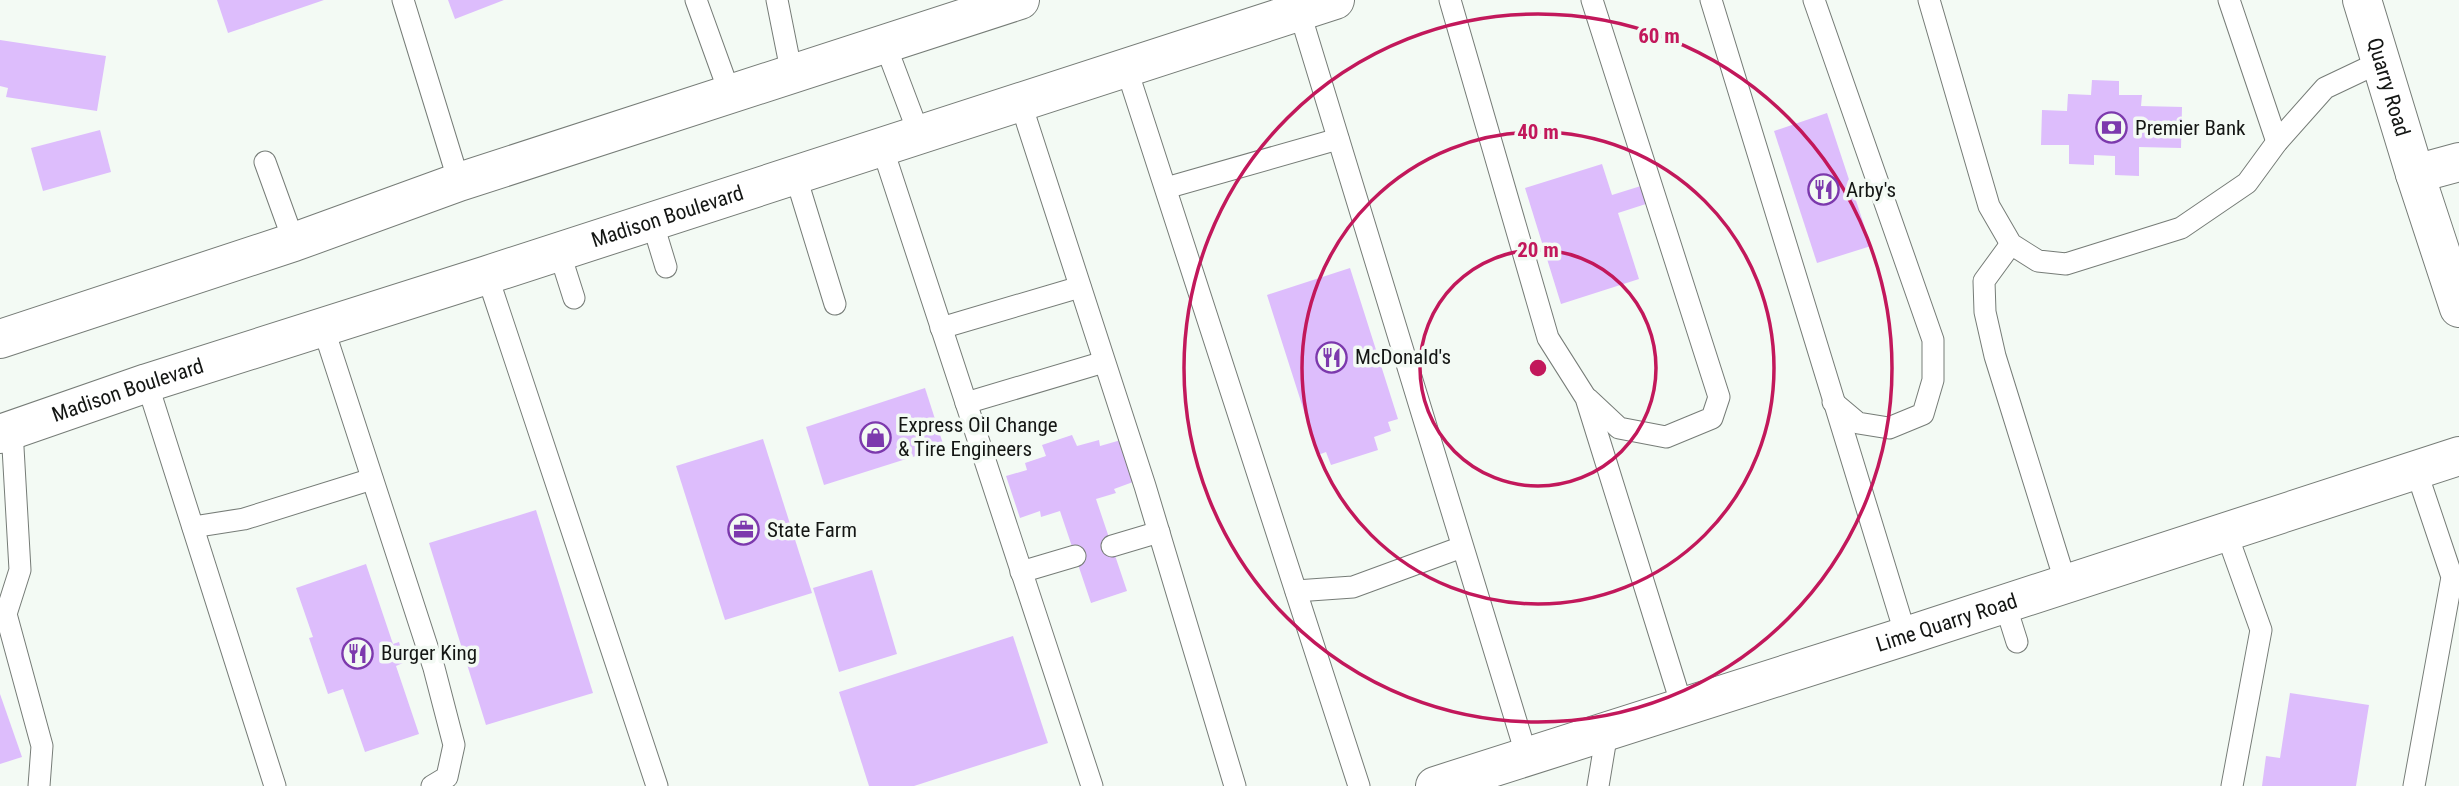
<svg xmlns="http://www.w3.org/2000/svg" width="2459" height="786" font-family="'Roboto Condensed',sans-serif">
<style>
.building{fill:#ddbdfc}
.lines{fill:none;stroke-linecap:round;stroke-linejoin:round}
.lane-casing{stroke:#767c77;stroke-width:23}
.street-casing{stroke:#767c77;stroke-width:40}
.secondary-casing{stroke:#767c77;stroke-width:40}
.lane{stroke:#fff;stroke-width:21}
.street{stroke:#fff;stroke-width:38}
.secondary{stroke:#fff;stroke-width:38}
.ring{fill:none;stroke:#c2185b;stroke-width:3.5}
.labels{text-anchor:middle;stroke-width:7;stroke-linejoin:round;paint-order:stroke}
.street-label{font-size:21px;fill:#141614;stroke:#f3faf4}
.poi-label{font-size:21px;fill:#141614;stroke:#f3faf4;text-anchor:start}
.centre{fill:#c2185b;stroke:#f3faf4;stroke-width:3.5}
.ring-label{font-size:21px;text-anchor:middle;font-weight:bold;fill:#c2185b;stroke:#f3faf4;stroke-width:7;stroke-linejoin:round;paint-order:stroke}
</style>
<rect width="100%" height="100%" fill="#f3faf4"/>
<!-- building -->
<g class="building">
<path d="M217 0H324L228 33Z"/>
<path d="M448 0H504L455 19Z"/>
<path d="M0 40 106 56 97 111 6 97 8 88 0 86Z"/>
<path d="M2092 80 2119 81V95H2142L2141 106 2182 107 2181 148 2139 147V176L2115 175V156L2094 155V165L2069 164V145H2041L2042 110 2067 111 2068 94 2091 95Z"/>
<path d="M1827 113 1871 246 1817 263 1774 131Z"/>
<path d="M100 130 111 172 43 191 31 148Z"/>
<path d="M1602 164 1612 195 1644 185 1649 203 1618 213 1639 279 1561 304 1525 188Z"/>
<path d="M1350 268 1398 419 1388 422 1391 431 1374 437 1378 450 1331 465 1326 452 1318 455 1267 295Z"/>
<path d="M925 388 944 447 824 485 806 427Z"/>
<path d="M1072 435 1077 446 1099 440 1100 446 1121 440 1133 482 1114 489 1116 493 1096 499 1127 591 1091 603 1060 511 1041 517 1040 511 1020 518 1006 476 1027 470 1025 463 1046 456 1042 445Z"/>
<path d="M763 439 812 593 725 620 676 466Z"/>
<path d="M536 510 593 693 486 725 429 543Z"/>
<path d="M366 564 393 644 399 642 405 662 396 666 419 734 365 752 343 689 328 694 309 638 313 637 296 588Z"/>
<path d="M872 570 897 654 839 672 813 588Z"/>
<path d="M1013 636 1048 743 914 786H869L839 692Z"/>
<path d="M2290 693 2369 705 2356 786H2262L2266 756 2280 758Z"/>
<path d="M0 694 22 757 0 764Z"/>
</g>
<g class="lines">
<defs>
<g id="lane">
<path d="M403 0 459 182"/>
<path d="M696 0 730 94"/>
<path d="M777 0 792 75"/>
<path d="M1450 0 1548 338 1586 398 1682 706"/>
<path d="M1711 0 1906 636"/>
<path d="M1814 0 1933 340V380L1923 414 1889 428 1858 423 1833 402"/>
<path d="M1929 0 1989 206 2011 244 2038 261 2066 264 2181 228 2247 183 2277 142 2325 88 2382 61"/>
<path d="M2229 0 2277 142"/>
<path d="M1299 10 1527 757"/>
<path d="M885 44 919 134"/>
<path d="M1126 67 1359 786"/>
<path d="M1020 101 1145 486 1235 786"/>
<path d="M882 147 1092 786"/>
<path d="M265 162 294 242"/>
<path d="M795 174 835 304"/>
<path d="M1166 188 1338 139"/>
<path d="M652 221 666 267"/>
<path d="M2011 244 1984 281 1985 312 1995 356 2066 584"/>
<path d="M559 251 574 298"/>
<path d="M487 275 657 786"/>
<path d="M323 327 434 668 454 745 447 777 432 786"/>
<path d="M941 328 1080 287"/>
<path d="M147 383 275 786"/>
<path d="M1588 399 1619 428 1666 437 1712 418 1719 397 1592 0"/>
<path d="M966 403 1104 362"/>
<path d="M193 527 244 519 372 479"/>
<path d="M2226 532 2261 630 2232 786"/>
<path d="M1112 546 1159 532"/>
<path d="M1021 572 1075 556"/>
<path d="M1296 591 1353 587 1462 547"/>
<path d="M2005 604 2017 642"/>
<path d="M6 614 42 746 39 786"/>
<path d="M0 615 6 614 20 570 12 430"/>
<path d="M1598 786 1607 732"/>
<path d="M2414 786 2452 577 2416 470"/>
</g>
<g id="street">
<path id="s1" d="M2362 0 2415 174 2459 308"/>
<path d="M2415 174 2459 162"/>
<path id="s2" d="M1435 786 1906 636 2459 456"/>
</g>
<g id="secondary">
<path d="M0 339 294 242 459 182 1020 0"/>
<path id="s3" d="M0 434 147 383 487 275 1335 0"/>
</g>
</defs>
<!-- lane casing -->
<use href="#lane" class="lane-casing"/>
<!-- street casing -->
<use href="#street" class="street-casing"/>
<!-- secondary casing -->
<use href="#secondary" class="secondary-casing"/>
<!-- lane -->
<use href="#lane" class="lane"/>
<!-- street -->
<use href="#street" class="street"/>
<!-- secondary -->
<use href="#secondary" class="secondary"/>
</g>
<!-- distance rings -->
<g class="ring">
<circle cx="1538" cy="368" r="118"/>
<circle cx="1538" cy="368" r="236"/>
<circle cx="1538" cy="368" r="354"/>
</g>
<!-- icons -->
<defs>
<symbol id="bank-ring" viewBox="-11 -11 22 22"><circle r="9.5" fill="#f3faf4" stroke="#7c39ad" stroke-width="1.5"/><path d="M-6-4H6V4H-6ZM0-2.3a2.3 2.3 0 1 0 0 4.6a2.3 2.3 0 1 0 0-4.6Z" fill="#7c39ad"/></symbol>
<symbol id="restaurant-ring" viewBox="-11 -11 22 22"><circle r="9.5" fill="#f3faf4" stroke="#7c39ad" stroke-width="1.5"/><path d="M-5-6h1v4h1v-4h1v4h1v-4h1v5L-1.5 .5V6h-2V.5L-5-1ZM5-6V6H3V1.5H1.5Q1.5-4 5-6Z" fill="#7c39ad"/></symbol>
<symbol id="shop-ring" viewBox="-11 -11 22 22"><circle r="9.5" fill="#f3faf4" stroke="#7c39ad" stroke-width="1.5"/><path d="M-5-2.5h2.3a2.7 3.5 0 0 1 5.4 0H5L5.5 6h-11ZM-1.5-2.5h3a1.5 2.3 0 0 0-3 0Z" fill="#7c39ad"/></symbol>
<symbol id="office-ring" viewBox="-11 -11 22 22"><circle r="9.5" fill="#f3faf4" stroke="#7c39ad" stroke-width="1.5"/><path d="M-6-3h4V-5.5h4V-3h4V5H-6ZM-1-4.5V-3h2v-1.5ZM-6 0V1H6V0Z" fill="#7c39ad"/></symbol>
</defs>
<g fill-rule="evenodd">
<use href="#bank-ring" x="2094" y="110" width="35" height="35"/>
<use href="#restaurant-ring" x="1806" y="172" width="35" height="35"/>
<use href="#restaurant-ring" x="1314" y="340" width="35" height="35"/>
<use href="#shop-ring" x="858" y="420" width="35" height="35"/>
<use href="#office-ring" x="726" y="512" width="35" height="35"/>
<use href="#restaurant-ring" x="340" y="636" width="35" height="35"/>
</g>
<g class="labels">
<!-- street labels -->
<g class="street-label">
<text dy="7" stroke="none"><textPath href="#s1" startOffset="91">Quarry Road</textPath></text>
<text dy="7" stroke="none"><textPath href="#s3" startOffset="702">Madison Boulevard</textPath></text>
<text dy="7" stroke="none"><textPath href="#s3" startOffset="135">Madison Boulevard</textPath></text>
<text dy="7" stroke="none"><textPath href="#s2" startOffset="537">Lime Quarry Road</textPath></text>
</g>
<!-- poi labels -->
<g class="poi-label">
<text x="2135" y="135">Premier Bank</text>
<text x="1846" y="197">Arby's</text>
<text x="1355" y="364">McDonald's</text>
<text x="898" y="432">Express Oil Change<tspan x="898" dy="24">&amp; Tire Engineers</tspan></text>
<text x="767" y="537">State Farm</text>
<text x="381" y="660">Burger King</text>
</g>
</g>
<circle cx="1538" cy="368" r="10" class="centre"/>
<g class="ring-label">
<text x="1659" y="43">60 m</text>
<text x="1538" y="139">40 m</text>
<text x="1538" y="257">20 m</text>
</g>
</svg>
